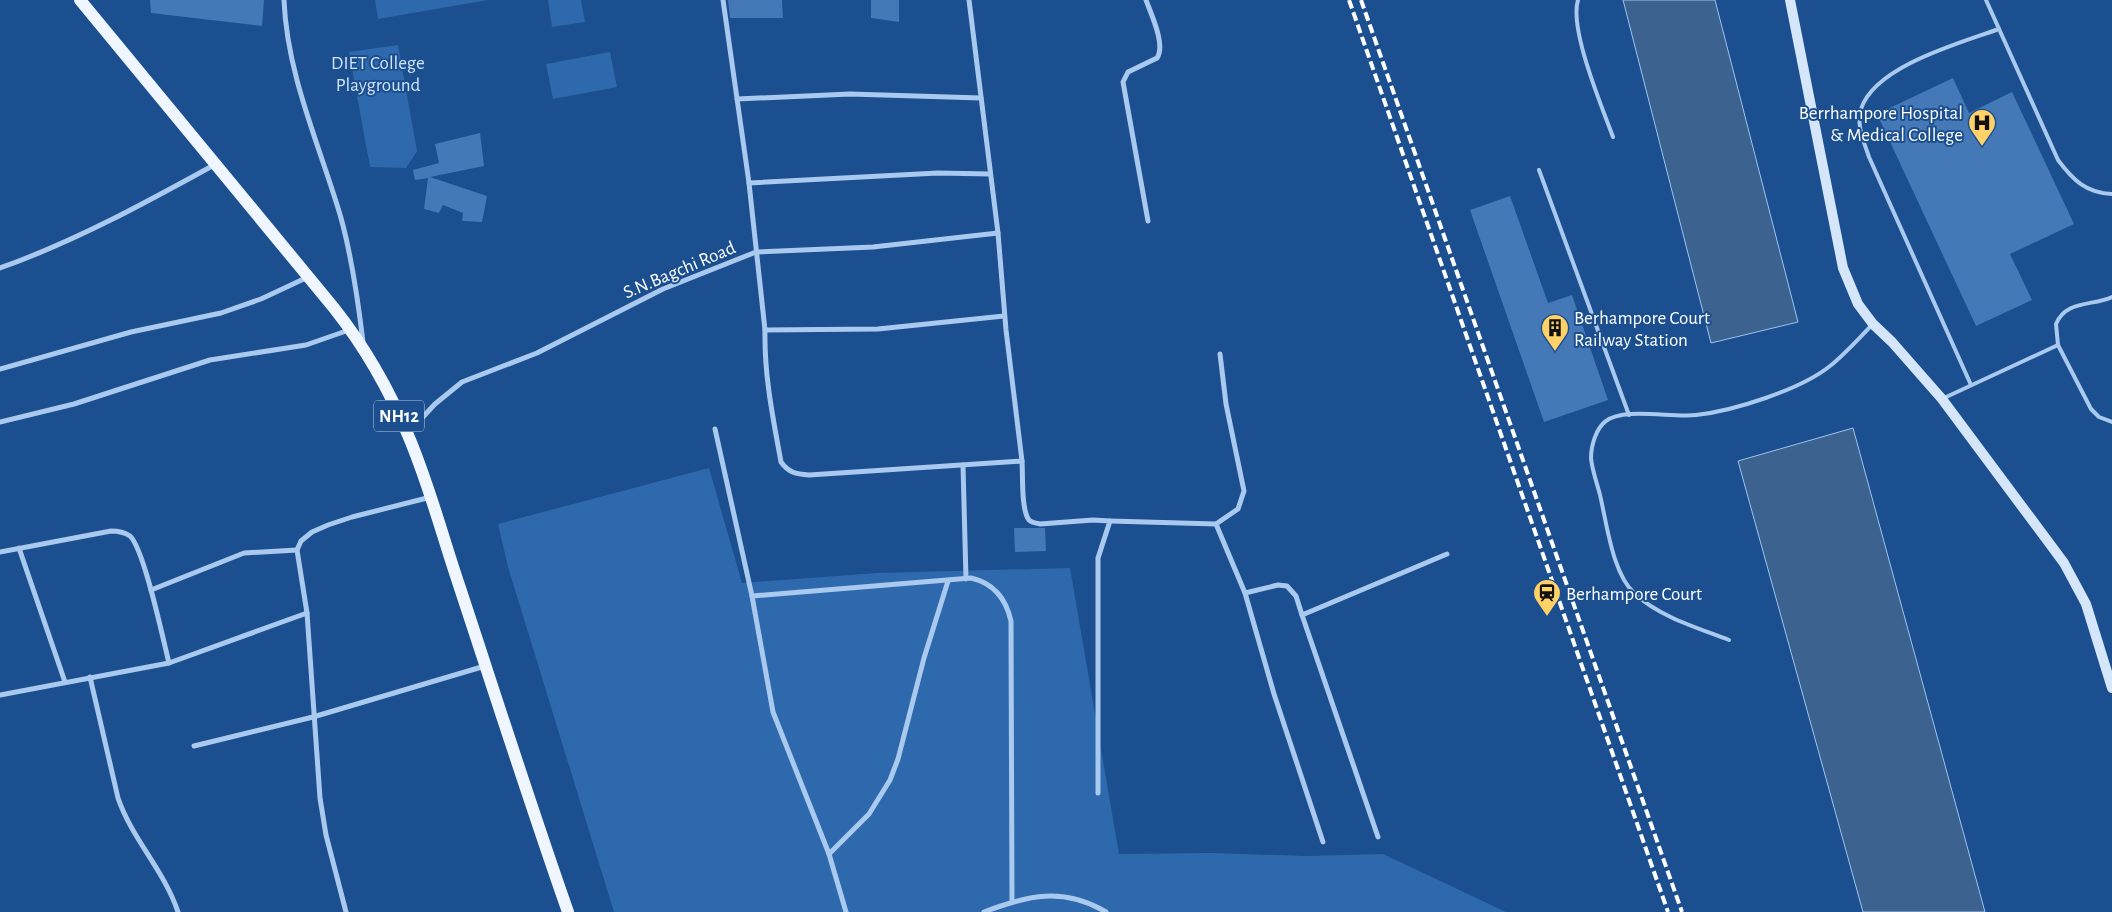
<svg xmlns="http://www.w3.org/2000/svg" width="2112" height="912" font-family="'Alegreya Sans',sans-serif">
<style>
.green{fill:#2e69ad}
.water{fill:#3c6290;stroke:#9cc4f0}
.building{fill:#4478b7}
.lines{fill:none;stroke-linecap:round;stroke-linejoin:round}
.lane{stroke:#a9c9ee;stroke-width:4}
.street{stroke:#a9c9ee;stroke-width:5}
.secondary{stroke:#d6e6fa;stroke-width:10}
.primary{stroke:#f0f6ff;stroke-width:12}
.rail{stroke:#fff;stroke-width:4;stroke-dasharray:9 4;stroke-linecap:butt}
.labels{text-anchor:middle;stroke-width:4;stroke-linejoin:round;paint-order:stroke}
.shield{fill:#1b4f8f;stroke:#bbcadd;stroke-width:1}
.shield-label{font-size:18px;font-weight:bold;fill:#fff}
.park-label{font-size:19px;fill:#cfe3fa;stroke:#1b4f8f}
.poi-label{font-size:19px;fill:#fff;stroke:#1b4f8f;text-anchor:start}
.street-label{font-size:19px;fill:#fff;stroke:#1b4f8f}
</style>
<rect width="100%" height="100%" fill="#1b4f8f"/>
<!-- green -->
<g class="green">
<path d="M375 0H488L378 19Z"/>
<path d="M548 0H581L585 22 552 27Z"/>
<path d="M398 45 417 151 406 168 370 167 349 52Z"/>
<path d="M610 52 617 87 553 99 546 64Z"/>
<path d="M709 468 742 583 877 573 1070 568 1119 854 1211 853 1306 856 1383 854 1506 912H614L508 567 498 524Z"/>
</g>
<!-- water -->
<g class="water">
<path d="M1623 0H1715L1798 322 1711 343Z"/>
<path d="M1853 428 1985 912H1863L1738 461Z"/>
</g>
<!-- building -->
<g class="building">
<path d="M150 0H264L262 26 151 13Z"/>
<path d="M728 0H782L783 18H730Z"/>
<path d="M871 0H899V22L871 18Z"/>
<path d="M1953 78 1969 113 2012 92 2074 224 2010 254 2032 300 1976 326 1877 114Z"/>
<path d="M480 133 484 166 430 177 487 196 482 222 462 221 463 213 443 205 439 213 424 209 428 178 415 180 413 170 439 163 435 144Z"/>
<path d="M1510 196 1548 303 1572 295 1608 400 1544 422 1470 210Z"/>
<path d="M1014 528H1045L1046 551 1015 552Z"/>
</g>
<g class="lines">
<!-- lane -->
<g class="lane">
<path d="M1578 0C1569 29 1602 107 1613 137"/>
<path d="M1986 0 2058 160C2073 180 2086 193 2112 194"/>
<path d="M1539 170 1629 415"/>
<path d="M2058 345 2056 324C2066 300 2093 306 2112 297"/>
<path d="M1971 385 1869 157C1864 142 1856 125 1861 109 1875 66 1960 43 1999 29"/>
<path d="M1944 398 2058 345 2091 409 2099 417 2112 422"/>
<path d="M1729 640C1698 628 1660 617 1635 594 1612 573 1607 524 1600 495 1597 483 1592 470 1591 458 1591 446 1596 428 1606 421 1623 407 1673 418 1696 415 1733 411 1800 390 1830 366 1845 354 1859 338 1873 324"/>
</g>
<!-- street -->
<g class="street">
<path d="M284 0C287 76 320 146 341 218 352 258 358 300 363 342"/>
<path d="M723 0 749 183 765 330C764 375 773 418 781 462 789 473 796 474 809 475L1022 461 1006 330 998 233 969 0"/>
<path d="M1146 0C1151 14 1166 45 1157 58L1128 72 1123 82 1148 221"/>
<path d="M737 99 850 94 981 98"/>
<path d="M749 183 938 173 990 174"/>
<path d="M0 268C76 241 145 203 216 164"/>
<path d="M765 330 878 329 1004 316"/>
<path d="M0 369 131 332 221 313 261 299 308 277"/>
<path d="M0 422 74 404 210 360 306 345 349 330"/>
<path d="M715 429 752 596 773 712 829 854 846 912"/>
<path d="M408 433 435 404 462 382 537 353 663 289 756 252 873 247 998 233"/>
<path d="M1022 461C1023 475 1021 510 1029 520 1032 523 1036 523 1040 524L1093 520 1110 521 1098 558V793"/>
<path d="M963 465 966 579"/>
<path d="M1110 521 1216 524 1245 593 1278 585 1287 586 1296 596 1302 615 1447 554"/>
<path d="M1216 524 1238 509 1244 491 1226 404 1220 354"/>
<path d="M19 548 65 682"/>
<path d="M0 552 111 531C118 531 124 532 130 536 144 549 163 639 169 663"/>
<path d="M151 590 244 553 297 550"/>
<path d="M1245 593 1274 694 1323 842"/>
<path d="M752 596 971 578C993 583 1006 599 1011 621L1012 901"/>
<path d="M1302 615 1378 837"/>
<path d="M90 677 118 798C132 839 164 870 178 912"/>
<path d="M0 695 169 663 307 613"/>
<path d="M194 746 313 717 485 666"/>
<path d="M829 854 869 814 890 780 898 759 924 658 948 581"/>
<path d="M346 912 326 835 320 798 307 613 297 550 301 541 312 532 328 525 352 517 431 497"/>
<path d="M984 912C1028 895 1063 887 1106 912"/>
</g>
<!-- secondary -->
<path class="secondary" d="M1790 0 1843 268 1858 304 1873 324 1892 342 1942 399 2064 563 2086 604 2112 688"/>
<!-- primary -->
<path class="primary" d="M80 0 334 308C364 346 389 389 408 435 429 484 442 535 459 585 495 694 530 804 568 912"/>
<!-- rail -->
<g class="rail">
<path d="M1349 0 1668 912"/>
<path d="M1361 0 1682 912"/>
</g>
</g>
<!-- icons -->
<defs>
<symbol id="hospital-pin" viewBox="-11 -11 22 30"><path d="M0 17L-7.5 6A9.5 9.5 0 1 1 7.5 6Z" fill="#ffd166" stroke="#1b4f8f"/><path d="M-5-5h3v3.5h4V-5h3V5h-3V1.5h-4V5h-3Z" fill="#111"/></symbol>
<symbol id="building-pin" viewBox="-11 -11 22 30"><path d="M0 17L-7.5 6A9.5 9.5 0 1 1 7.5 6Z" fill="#ffd166" stroke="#1b4f8f"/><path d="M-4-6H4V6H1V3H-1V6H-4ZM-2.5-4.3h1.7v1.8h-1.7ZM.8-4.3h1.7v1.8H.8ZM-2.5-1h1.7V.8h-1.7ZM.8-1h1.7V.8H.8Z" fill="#111"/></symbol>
<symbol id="station-pin" viewBox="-11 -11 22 30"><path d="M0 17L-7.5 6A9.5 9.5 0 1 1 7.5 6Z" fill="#ffd166" stroke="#1b4f8f"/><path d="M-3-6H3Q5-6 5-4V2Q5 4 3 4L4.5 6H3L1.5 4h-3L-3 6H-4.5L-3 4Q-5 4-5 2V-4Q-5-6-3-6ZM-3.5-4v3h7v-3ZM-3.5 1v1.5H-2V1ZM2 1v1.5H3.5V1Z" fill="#111"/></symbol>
</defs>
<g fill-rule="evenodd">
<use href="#hospital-pin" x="1966" y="107" width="32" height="43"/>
<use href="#building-pin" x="1539" y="312" width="32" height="43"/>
<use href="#station-pin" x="1531" y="577" width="32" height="43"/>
</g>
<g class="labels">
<!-- shield labels -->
<rect class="shield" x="374" y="400.5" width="50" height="31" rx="4"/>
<g class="shield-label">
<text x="399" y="422">NH12</text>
</g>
<!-- park labels -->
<g class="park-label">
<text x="378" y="69">DIET College<tspan x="378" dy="22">Playground</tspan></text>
</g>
<!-- poi labels -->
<g class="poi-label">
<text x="1963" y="119" text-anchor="end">Berrhampore Hospital<tspan x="1963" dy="22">&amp; Medical College</tspan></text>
<text x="1574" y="324">Berhampore Court<tspan x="1574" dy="22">Railway Station</tspan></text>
<text x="1566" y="600">Berhampore Court</text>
</g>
<!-- street labels -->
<g class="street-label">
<text transform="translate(679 269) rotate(-23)" y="7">S.N.Bagchi Road</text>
</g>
</g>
</svg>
